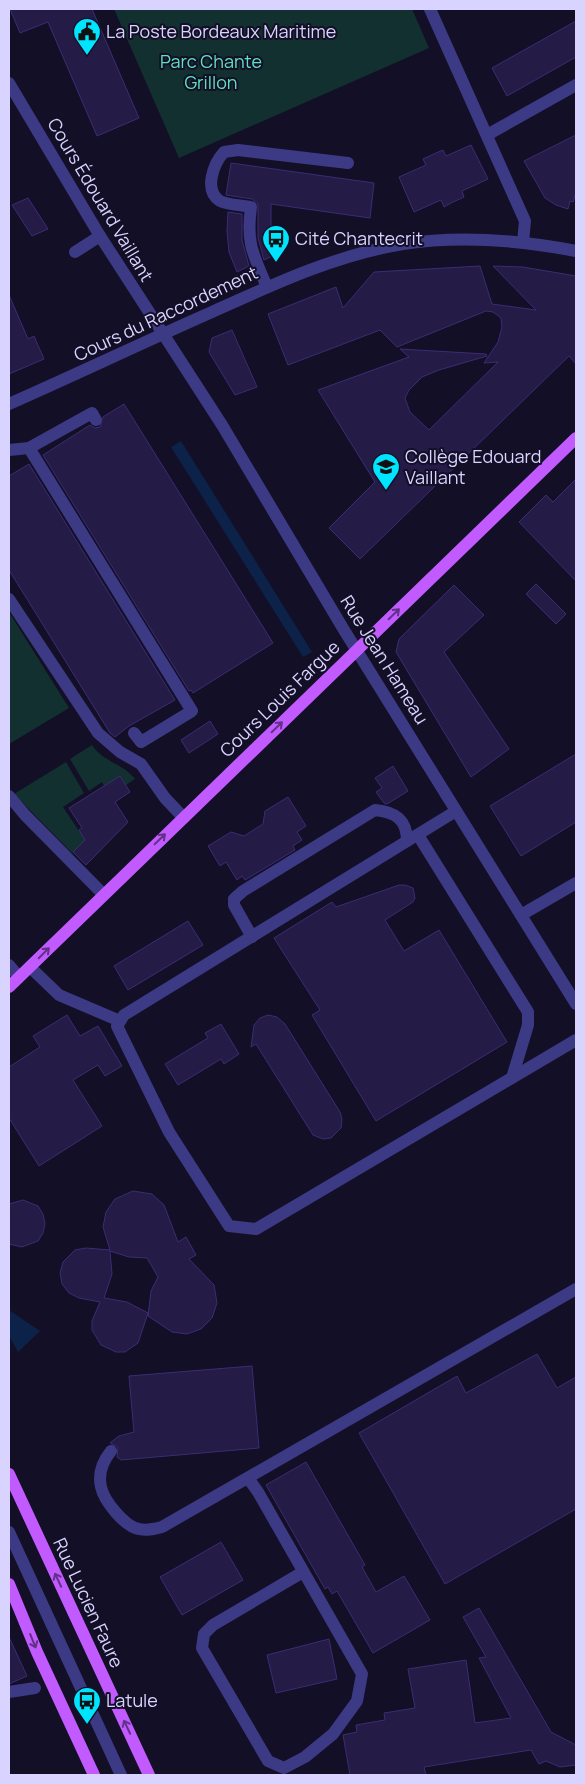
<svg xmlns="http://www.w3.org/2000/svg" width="585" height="1784" font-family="Manrope,sans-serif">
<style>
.green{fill:#12302f}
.water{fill:#0c2248}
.building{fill:#241b47;stroke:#3b2d73}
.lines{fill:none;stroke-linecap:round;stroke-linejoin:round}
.minor{stroke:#3d3a85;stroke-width:12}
.major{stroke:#c25bff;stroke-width:12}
.oneway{stroke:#623188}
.labels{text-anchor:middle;stroke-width:4;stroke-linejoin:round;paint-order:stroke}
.poi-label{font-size:18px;fill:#d9d4ff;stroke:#130f26;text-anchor:start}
.park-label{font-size:18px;fill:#5fe0c0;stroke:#130f26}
.street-label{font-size:18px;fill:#d9d4ff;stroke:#130f26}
</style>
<rect width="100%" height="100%" fill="#130f26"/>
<!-- green -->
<g class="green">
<path d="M114 9H412L429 48 179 158Z"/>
<path d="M9 612 69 708 9 744Z"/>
<path d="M92 745C103 762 124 764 135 779L126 785 120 776 104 786 102 782 89 791 70 759Z"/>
<path d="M66 762 84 793 63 807 85 840 72 853 14 794Z"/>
</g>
<!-- water -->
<g class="water">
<path d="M181 441 312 652 303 657 171 447Z"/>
<path d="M9 1310 40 1331 18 1352 9 1336Z"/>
</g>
<!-- building -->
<g class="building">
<path d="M10 9H92L139 118 97 136 48 22 20 33Z"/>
<path d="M576 21V57L507 96 492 68Z"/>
<path d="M576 135V192L573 202 570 201 568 209 556 205 545 198 524 161Z"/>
<path d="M471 145 488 179 462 191 464 197 451 203 444 207 441 200 414 212 399 177 426 165 423 159 436 153 443 150 446 156Z"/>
<path d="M231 163 374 183 370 218 271 204V235L277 254 264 260 258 238V204L252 199 226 195Z"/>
<path d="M28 198 48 229 32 236 12 205Z"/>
<path d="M228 212 242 214V240L249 266 237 272 229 252 227 231Z"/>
<path d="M480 266 492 304 536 310 493 266 523 267 576 276V364L569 356 360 559 329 528 375 482 318 390 409 357 400 349 486 354 487 356 439 370 422 377 409 390 405 398 410 412 429 430 498 362 484 363 498 342 502 327 501 318 493 312 486 311 397 347 380 330 288 365 268 314 336 287 343 308 374 272Z"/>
<path d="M9 295 28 339 34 336 44 359 9 374Z"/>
<path d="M232 330 257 387 235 395 209 352 212 338Z"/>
<path d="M124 404 273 643 193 693 191 690 189 691 43 455 90 425 95 428 100 427 103 417Z"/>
<path d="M29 464 175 700 129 726 115 737 110 733 9 570V476Z"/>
<path d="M576 479V581L519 522 546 495 553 502Z"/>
<path d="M536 584 566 614 556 624 526 594Z"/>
<path d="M454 585 484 615 444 652 509 749 471 777 396 652 399 639Z"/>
<path d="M210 721 218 734 189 753 181 740Z"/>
<path d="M576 754V822L521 856 490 806Z"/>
<path d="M393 766 408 791 387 804 384 803 376 792 382 788 375 778Z"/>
<path d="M120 776 130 792 115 802 128 822 86 865 73 852 85 840 79 830 82 828 69 808Z"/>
<path d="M288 797 306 826 297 832 302 840 293 846 295 850 245 880 242 876 237 880 226 862 220 866 208 846 231 832 244 836 263 824 265 811Z"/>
<path d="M399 885H405L413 888 415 898 413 902 385 920 404 951 439 930 507 1042 376 1121 312 1015 320 1010 274 938 332 902 336 907Z"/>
<path d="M188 921 203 945 128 990 114 966Z"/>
<path d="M67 1015 80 1036 98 1026 122 1066 105 1076 98 1065 73 1080 102 1126 39 1166 9 1118V1067L40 1047 33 1036Z"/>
<path d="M268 1015 277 1017 285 1024 340 1112 342 1119 341 1128 331 1138 323 1139 313 1135 256 1044 251 1047 254 1025 260 1018Z"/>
<path d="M221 1024 239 1054 224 1064 221 1059 178 1085 165 1064 208 1038 205 1033Z"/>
<path d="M133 1191 152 1194 164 1205 178 1242 186 1237 196 1255 189 1259 214 1285 217 1303 212 1318 201 1329 187 1334 172 1332 148 1316 151 1291 158 1277 147 1258 129 1257 110 1251 112 1274 104 1298 127 1302 148 1313 138 1343 125 1352H116L101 1345 92 1330V1321L100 1302 79 1298 69 1293 62 1284 60 1273 63 1262 75 1250 86 1248 110 1250 103 1227 106 1212 115 1199Z"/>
<path d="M23 1200 38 1206 43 1214 45 1224 43 1233 38 1241 22 1247 9 1244V1204Z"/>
<path d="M537 1354 557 1388 576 1377V1509L445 1584 359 1433 457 1376 466 1393Z"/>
<path d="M252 1366 259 1448 121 1460 117 1457 118 1447 110 1443 119 1436 134 1432 129 1376Z"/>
<path d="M306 1462 365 1565 362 1567 376 1592 404 1576 430 1620 373 1653 337 1591 332 1594 328 1587 325 1589 266 1485Z"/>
<path d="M221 1542 243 1580 182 1615 160 1577Z"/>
<path d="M479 1608 551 1732 576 1745V1765L560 1767 546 1761 539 1764 531 1750 424 1767 426 1775H350L343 1735 357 1732 356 1725 385 1720 384 1713 415 1708 408 1669 466 1660 475 1723 511 1718 479 1658 486 1657 463 1617Z"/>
<path d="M9 1637 27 1676 9 1684Z"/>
<path d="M329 1639 337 1679 276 1693 267 1655Z"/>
</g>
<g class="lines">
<!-- minor -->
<g class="minor">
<path d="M430 9 525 221 523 242"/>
<path d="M9 83 100 236 222 425 344 630 576 1004"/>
<path d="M487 135 576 85"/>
<path d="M75 252 100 236"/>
<path d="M267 287C253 254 246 243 251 207 242 205 228 205 220 201 203 190 214 163 224 152L238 150 348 163"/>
<path d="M9 404C77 374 144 342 212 312 274 284 336 255 403 244 461 235 519 240 576 251"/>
<path d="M29 448 192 711 141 742 134 733"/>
<path d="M9 450 29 448 92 413 96 420"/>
<path d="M9 599 98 733 120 752 141 764 165 798 183 817"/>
<path d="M9 796 25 815 103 894"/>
<path d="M456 811 124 1015 117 1026 169 1132 229 1226 256 1229 576 1040"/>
<path d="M418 835 528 1012V1025L512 1078"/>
<path d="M521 915 576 883"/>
<path d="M252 937 234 905V899L243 891 375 810C396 812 407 820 407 841"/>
<path d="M9 965 19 977"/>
<path d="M30 967 59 995 120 1021"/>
<path d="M111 1451C103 1461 98 1474 101 1487 104 1501 125 1527 139 1529 147 1531 154 1529 162 1527L576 1289"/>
<path d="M248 1478 258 1492 362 1674 357 1701 333 1734 305 1757 284 1768 268 1761 202 1648 204 1634 213 1625 303 1572"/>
<path d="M9 1532 121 1775"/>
<path d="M9 1692 35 1688"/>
</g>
<!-- major -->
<g class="major">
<path d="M9 987 576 438"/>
<path d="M9 1474 149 1775"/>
<path d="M9 1584 37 1652 94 1775"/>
</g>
</g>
<!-- one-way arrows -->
<defs><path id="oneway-shaft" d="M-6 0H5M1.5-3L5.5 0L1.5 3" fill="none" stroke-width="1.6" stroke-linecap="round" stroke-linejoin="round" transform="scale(1.25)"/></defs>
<g class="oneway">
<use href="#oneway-shaft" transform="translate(394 614) rotate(-44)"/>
<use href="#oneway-shaft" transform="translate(277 727) rotate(-44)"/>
<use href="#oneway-shaft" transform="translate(160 839) rotate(-44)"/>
<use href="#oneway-shaft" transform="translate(44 953) rotate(-45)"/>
<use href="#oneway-shaft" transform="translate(58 1580) rotate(-115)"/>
<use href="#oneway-shaft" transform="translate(33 1641) rotate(68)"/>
<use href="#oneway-shaft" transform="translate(127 1727) rotate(-115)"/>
</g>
<!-- icons -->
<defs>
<symbol id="civic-pin" viewBox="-11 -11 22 30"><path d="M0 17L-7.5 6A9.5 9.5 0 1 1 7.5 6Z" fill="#00e5ff" stroke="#130f26"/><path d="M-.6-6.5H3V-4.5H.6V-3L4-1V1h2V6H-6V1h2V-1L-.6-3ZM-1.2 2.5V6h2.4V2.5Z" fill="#111"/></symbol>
<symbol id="bus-pin" viewBox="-11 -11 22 30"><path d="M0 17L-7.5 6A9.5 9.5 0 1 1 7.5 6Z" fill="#00e5ff" stroke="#130f26"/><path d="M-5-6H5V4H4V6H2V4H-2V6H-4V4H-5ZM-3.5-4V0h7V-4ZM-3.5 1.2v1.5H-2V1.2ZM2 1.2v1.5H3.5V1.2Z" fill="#111"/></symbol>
<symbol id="school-pin" viewBox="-11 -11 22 30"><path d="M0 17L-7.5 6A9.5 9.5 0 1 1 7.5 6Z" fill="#00e5ff" stroke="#130f26"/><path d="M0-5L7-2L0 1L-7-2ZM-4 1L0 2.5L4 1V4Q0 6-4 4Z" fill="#111"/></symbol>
</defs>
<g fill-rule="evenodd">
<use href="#civic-pin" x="71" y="16" width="32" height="43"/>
<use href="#bus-pin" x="260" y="223" width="32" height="43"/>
<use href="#school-pin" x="370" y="451" width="32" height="43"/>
<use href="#bus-pin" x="71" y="1685" width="32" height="43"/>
</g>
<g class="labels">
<!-- poi labels -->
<g class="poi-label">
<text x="106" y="38">La Poste Bordeaux Maritime</text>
<text x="295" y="245">Cité Chantecrit</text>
<text x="405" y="463">Collège Edouard<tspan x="405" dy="21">Vaillant</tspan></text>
<text x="106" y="1707">Latule</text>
</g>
<!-- park labels -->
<g class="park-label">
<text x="211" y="68">Parc Chante<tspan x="211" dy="21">Grillon</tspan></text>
</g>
<!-- street labels -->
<g class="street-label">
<text transform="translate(100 200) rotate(59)" y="6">Cours Édouard Vaillant</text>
<text transform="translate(166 314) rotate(-25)" y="6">Cours du Raccordement</text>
<text transform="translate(384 660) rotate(58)" y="6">Rue Jean Hameau</text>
<text transform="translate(280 699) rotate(-44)" y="6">Cours Louis Fargue</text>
<text transform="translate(88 1603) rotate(65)" y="6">Rue Lucien Faure</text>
</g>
</g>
<!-- border -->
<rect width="585" height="1784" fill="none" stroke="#d9d4ff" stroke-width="20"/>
</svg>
